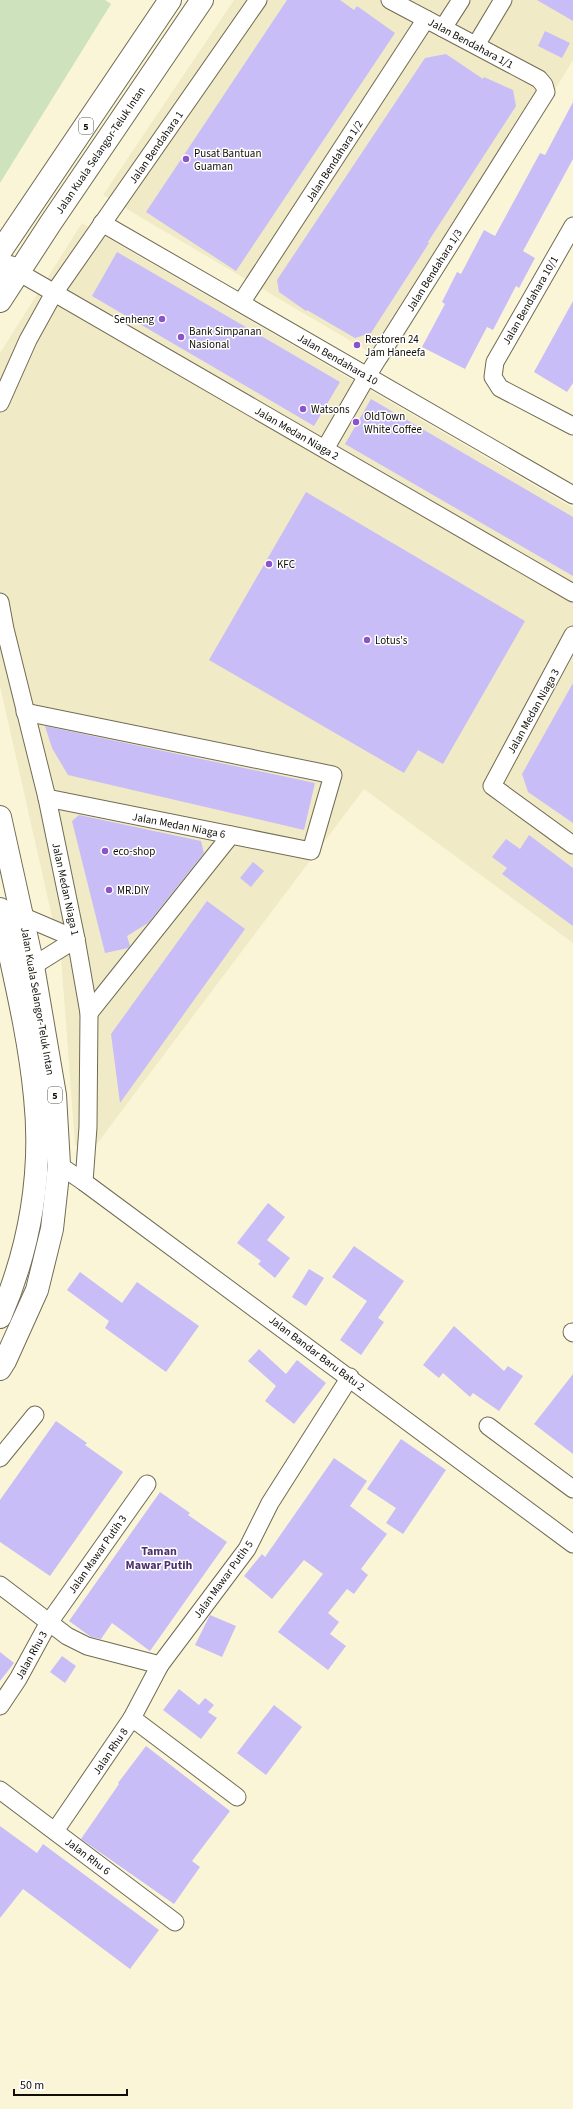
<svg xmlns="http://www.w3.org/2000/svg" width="573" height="2109" font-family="'Source Sans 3',sans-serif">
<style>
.built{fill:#f1eac6}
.green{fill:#cee3bd}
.building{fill:#c8bdf7}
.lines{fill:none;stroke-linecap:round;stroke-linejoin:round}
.minor-casing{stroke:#716b53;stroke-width:19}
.trunk-casing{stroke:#716b53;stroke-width:24}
.minor{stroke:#fff;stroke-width:17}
.trunk{stroke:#fff;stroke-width:22}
.poi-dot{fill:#8b54cb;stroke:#fff;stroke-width:1.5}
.labels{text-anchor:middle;stroke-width:3;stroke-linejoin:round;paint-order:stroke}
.shield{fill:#fff;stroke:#575650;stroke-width:1}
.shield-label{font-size:10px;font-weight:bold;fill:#0f0d05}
.street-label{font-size:11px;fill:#0f0d05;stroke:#fff}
.poi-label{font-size:11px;fill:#0f0d05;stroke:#fff;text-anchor:start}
.neighbourhood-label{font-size:12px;font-weight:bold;fill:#4c316c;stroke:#fff}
</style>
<rect width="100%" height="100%" fill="#fbf5d8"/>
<!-- built -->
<g class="built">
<path d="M234 0H573V60L388 363 103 195Z"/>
<path d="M82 223 573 508V943L364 789 93 1149 75 1145 61 957 0 686V353Z"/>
</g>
<!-- green -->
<path class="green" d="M0 0H105L111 4 0 183Z"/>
<!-- building -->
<g class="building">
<path d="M287 0H340L354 10 357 6 395 33 236 271 146 212Z"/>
<path d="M537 0H573V21Z"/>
<path d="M545 31 570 43 562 58 538 46Z"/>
<path d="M446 54 483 79 484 77 513 90 516 106 428 242 429 243 371 333 355 338 307 310 306 311 279 292 277 280 425 58Z"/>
<path d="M573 102V159L523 251 535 258 519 288 516 286 493 330 487 327 465 369 422 347 445 304 442 302 457 272 461 274 484 230 495 236 540 153 545 155Z"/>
<path d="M117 252 340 382 314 426 92 296Z"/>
<path d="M573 301V383L567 392 534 372Z"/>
<path d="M371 399 573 517V576L345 444Z"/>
<path d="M306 492 525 621 443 764 418 750 404 773 209 660Z"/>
<path d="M573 683V823L528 792 522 774Z"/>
<path d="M45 726 315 783 304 830 68 775 52 748Z"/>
<path d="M79 815 201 841 204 853 148 923 127 936 130 946 128 948 105 953 72 821Z"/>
<path d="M529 835 573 868V926L502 874 507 868 492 857 506 839 520 849Z"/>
<path d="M253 862 264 871 251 887 240 878Z"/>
<path d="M207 901 245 929 120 1103 111 1034Z"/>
<path d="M268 1203 285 1217 267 1240 290 1258 275 1278 258 1264 261 1261 237 1243Z"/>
<path d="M354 1246 404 1281 378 1318 384 1322 361 1355 340 1340 367 1301 332 1277Z"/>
<path d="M309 1269 324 1278 306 1306 292 1297Z"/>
<path d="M80 1272 122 1303 137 1282 199 1326 166 1372 105 1328 109 1321 67 1290Z"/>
<path d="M454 1326 504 1371 508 1366 523 1376 499 1411 473 1393 470 1397 443 1373 439 1378 423 1365Z"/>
<path d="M259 1349 286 1374 297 1360 326 1383 294 1424 265 1401 276 1386 248 1361Z"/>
<path d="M573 1374V1454L534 1424Z"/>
<path d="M56 1421 87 1443 85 1445 123 1472 50 1576 0 1542V1500Z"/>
<path d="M401 1439 446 1470 403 1534 386 1523 396 1508 367 1489Z"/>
<path d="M334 1458 367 1481 350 1506 387 1534 361 1569 368 1575 354 1594 347 1589 328 1613 339 1622 330 1634 346 1646 328 1670 278 1632 323 1574 304 1560 272 1599 244 1576 262 1554 265 1557Z"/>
<path d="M160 1492 190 1513 188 1515 227 1542 150 1651 112 1623 101 1639 91 1637 69 1621Z"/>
<path d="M210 1615 236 1626 222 1657 195 1645Z"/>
<path d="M0 1652 14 1663 0 1681Z"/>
<path d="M62 1656 76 1666 65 1683 50 1672Z"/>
<path d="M179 1689 199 1705 205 1698 214 1705 208 1712 217 1718 201 1739 163 1710Z"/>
<path d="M274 1705 302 1727 266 1775 237 1753Z"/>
<path d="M146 1746 230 1811 192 1861 200 1867 174 1904 81 1839 119 1784 118 1783Z"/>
<path d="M0 1826 37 1853 43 1844 159 1930 130 1969 23 1889 0 1918Z"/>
</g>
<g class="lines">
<defs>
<g id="minor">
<path d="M443 28 461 0"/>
<path d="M476 45 503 0"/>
<path d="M102 223 573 495"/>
<path d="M573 226 495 362 493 377 500 388 573 426"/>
<path d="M20 273 573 593"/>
<path d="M241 303 426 19"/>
<path d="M0 403 28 340 54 293 258 0"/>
<path d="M325 449 367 376 546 92 544 85 539 79 390 0"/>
<path d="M0 602 5 629 47 798 76 939 89 1013 88 1127 84 1182"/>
<path d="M573 635 492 786 573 845"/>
<path d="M25 712 333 775 311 851 47 798"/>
<path d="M22 916 76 939"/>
<path d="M33 966 76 939"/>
<path d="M89 1013 231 835"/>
<path d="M59 1165 84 1182 573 1544"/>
<path d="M572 1332 573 1333"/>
<path d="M488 1426 573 1489"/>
<path d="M0 1458 35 1415"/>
<path d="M0 1585 67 1636 87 1646 160 1665"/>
<path d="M0 1706 18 1679 48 1624 147 1484"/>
<path d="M132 1718 160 1665 247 1549 270 1503 350 1377"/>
<path d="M0 1790 175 1922"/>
<path d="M55 1831 132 1718 237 1797"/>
</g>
<g id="trunk">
<path d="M0 252 170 0"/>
<path d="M0 274 4 269 10 267 20 273"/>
<path d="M0 301 50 224 202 0"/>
<path d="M0 817 33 966 55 1095 59 1165 52 1229 37 1290 5 1361 0 1369"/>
<path d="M0 909C13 971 29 1034 35 1097 43 1172 30 1248 0 1317"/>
</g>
</defs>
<!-- minor casing -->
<use href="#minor" class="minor-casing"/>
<!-- trunk casing -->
<use href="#trunk" class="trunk-casing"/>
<!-- minor -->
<use href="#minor" class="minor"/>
<!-- trunk -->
<use href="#trunk" class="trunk"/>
</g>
<!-- markers -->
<g class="poi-dot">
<circle cx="186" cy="159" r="4"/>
<circle cx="162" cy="319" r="4"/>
<circle cx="181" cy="337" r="4"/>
<circle cx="357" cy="345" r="4"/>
<circle cx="303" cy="409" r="4"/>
<circle cx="356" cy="422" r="4"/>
<circle cx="269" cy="564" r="4"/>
<circle cx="367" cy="640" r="4"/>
<circle cx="105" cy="851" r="4"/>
<circle cx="109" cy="890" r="4"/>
</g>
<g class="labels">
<!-- shield labels -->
<g class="shield">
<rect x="79" y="118" width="14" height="16" rx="3"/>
<rect x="48" y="1087" width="14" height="16" rx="3"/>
</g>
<g class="shield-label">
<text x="86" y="130">5</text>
<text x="55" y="1099">5</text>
</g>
<!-- street labels -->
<g class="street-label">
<text transform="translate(471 43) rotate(28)" y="4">Jalan Bendahara 1/1</text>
<text transform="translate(156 147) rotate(-55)" y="4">Jalan Bendahara 1</text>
<text transform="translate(100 150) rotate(-56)" y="4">Jalan Kuala Selangor-Teluk Intan</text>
<text transform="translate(334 161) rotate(-57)" y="4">Jalan Bendahara 1/2</text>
<text transform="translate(434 270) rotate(-58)" y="4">Jalan Bendahara 1/3</text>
<text transform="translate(530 300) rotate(-60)" y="4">Jalan Bendahara 10/1</text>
<text transform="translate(338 359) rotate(30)" y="4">Jalan Bendahara 10</text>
<text transform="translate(297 433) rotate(30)" y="4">Jalan Medan Niaga 2</text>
<text transform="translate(533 711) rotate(-61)" y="4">Jalan Medan Niaga 3</text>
<text transform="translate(179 825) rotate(11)" y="4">Jalan Medan Niaga 6</text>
<text transform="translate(66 889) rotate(78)" y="4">Jalan Medan Niaga 1</text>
<text transform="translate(38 1001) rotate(80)" y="4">Jalan Kuala Selangor-Teluk Intan</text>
<text transform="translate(317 1353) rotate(37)" y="4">Jalan Bandar Baru Batu 2</text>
<text transform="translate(97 1554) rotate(-55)" y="4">Jalan Mawar Putih 3</text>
<text transform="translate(223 1579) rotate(-54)" y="4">Jalan Mawar Putih 5</text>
<text transform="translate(31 1655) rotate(-61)" y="4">Jalan Rhu 3</text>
<text transform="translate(110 1751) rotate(-56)" y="4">Jalan Rhu 8</text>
<text transform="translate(88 1856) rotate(37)" y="4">Jalan Rhu 6</text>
</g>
<!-- poi labels -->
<g class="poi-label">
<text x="194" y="157">Pusat Bantuan<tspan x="194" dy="13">Guaman</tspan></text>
<text x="154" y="323" text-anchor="end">Senheng</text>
<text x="189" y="335">Bank Simpanan<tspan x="189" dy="13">Nasional</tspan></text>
<text x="365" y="343">Restoren 24<tspan x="365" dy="13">Jam Haneefa</tspan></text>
<text x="311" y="413">Watsons</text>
<text x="364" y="420">OldTown<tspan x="364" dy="13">White Coffee</tspan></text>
<text x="277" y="568">KFC</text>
<text x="375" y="644">Lotus's</text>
<text x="113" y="855">eco-shop</text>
<text x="117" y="894">MR.DIY</text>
</g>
<!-- neighbourhood labels -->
<g class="neighbourhood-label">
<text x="159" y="1555">Taman<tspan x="159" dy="14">Mawar Putih</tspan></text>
</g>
</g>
<!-- scale -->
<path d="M14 2089v6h113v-6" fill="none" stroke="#0f0d05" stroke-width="2"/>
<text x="20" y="2089" font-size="12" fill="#0f0d05" stroke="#ffffff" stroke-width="3" paint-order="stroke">50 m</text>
</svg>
